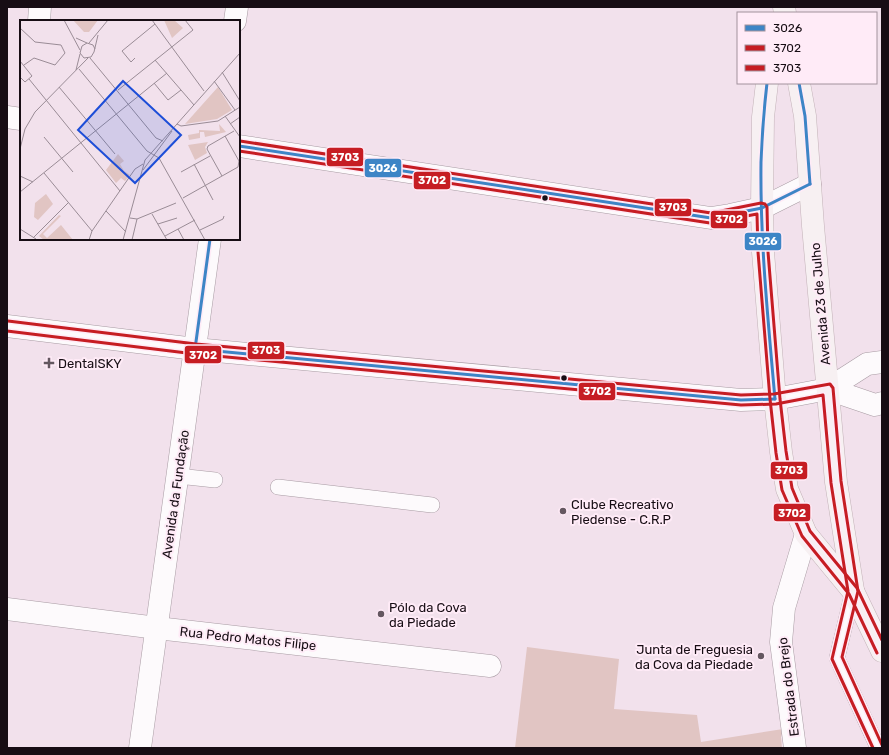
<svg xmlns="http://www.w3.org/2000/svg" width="889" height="755" font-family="Rubik,sans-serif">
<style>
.green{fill:#e1c5c3}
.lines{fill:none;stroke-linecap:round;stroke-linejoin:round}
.lane-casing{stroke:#a89ba3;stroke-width:16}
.street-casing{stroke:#a89ba3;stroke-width:23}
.secondary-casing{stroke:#a89ba3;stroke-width:23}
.primary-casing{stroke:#c2b1b7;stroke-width:23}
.lane{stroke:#fdfafc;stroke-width:15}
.street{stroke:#fdfafc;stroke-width:22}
.secondary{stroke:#fdfafc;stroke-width:22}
.primary{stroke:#f7f0f2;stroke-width:22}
.bus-1-casing{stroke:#ffebf7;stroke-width:6}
.bus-2-casing{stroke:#ffebf7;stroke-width:6}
.bus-3-casing{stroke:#ffebf7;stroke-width:6}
.bus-1{stroke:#3d85c6;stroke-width:3}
.bus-2{stroke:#c61d23;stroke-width:3}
.bus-3{stroke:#c61d23;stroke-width:3}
.bus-dot{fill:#170d14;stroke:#ffebf7;stroke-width:1.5}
.poi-dot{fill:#645760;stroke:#ffebf7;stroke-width:1.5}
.labels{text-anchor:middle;stroke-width:4;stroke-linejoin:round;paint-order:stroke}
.street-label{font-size:13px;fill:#170d14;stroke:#ffebf7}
.poi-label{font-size:13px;fill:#170d14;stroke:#ffebf7;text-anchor:start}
.inset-road{fill:none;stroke:#9a8c96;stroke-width:1}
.view{fill:#1d4ed8;fill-opacity:0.15;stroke:#1d4ed8;stroke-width:2}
.inset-edge{fill:none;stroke:#170d14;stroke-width:2}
.line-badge{stroke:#ffebf7;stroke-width:1.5}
.badge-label{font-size:11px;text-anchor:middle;font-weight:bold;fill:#fff}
</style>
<rect width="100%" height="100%" fill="#f2e1ec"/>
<!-- green -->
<path class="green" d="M527 647 619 659 614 709 697 715 701 742 783 729 781 737 782 748H515Z"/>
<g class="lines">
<defs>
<g id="lane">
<path d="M178 476 215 480"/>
<path d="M278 487 432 505"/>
<path d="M853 591 837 658 878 748"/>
</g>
<g id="street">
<path d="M39 21 40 7"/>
<path d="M235 21 237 7"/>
<path d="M7 609 157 628 490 666"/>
<path d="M140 748 210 239"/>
<path d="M795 748 781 642 784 608 806 534"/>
</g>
<g id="secondary">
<path d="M7 117 21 119"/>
<path d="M239 146 711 218 730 215 762 208 810 184"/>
<path d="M7 326 195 349 741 400 775 399 828 389 867 364 882 362"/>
<path d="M828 389 875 405 882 403"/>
</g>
<g id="primary">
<path d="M784 7 785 13"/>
<path d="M767 83 763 117 762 208 763 252 775 399 781 452 787 489 806 534 853 591 882 651"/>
<path d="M799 83 805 116 813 226 836 482 853 590"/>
</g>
</defs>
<!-- lane casing -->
<use href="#lane" class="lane-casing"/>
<!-- street casing -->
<use href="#street" class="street-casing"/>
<!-- secondary casing -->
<use href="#secondary" class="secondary-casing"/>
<!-- primary casing -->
<use href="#primary" class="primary-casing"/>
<!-- lane -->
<use href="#lane" class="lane"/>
<!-- street -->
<use href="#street" class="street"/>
<!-- secondary -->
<use href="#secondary" class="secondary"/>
<!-- primary -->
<use href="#primary" class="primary"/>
<defs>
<g id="bus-1">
<path d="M767 83C764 109 762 136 761 162 760 241 768 320 775 399"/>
<path d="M799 83 805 116 810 184"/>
<path d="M239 146 711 218 762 208 810 184"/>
<path d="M195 349 741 400 775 399"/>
<path d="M195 349 210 239"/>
</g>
<g id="bus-2">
<path d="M239 151 710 223 757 214 758 252 770 399 776 453 782 490 802 536 849 594 877 653"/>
<path d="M7 331 195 354 741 405 776 404 823 395 831 483 848 591 832 659 873 748"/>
</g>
<g id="bus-3">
<path d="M240 141 711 213 761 203 765 204 767 207 768 252 780 399 786 451 792 488 810 531 857 588 882 640"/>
<path d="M8 321 196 344 741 395 774 394 830 384 833 388 841 481 858 591 842 657 882 745"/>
</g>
</defs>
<!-- bus-1 casing -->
<use href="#bus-1" class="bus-1-casing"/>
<!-- bus-2 casing -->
<use href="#bus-2" class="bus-2-casing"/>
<!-- bus-3 casing -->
<use href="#bus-3" class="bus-3-casing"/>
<!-- bus-1 -->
<use href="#bus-1" class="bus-1"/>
<!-- bus-2 -->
<use href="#bus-2" class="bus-2"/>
<!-- bus-3 -->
<use href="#bus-3" class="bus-3"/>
</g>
<!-- markers -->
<g class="bus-dot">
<circle cx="545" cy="198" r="3.5"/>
<circle cx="564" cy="378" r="3.5"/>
</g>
<g class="poi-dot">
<path d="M47 357h4v4h4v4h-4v4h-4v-4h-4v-4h4z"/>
<circle cx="563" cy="511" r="4"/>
<circle cx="381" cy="614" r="4"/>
<circle cx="761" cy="656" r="4"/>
</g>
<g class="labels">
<!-- street labels -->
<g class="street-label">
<text transform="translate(820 304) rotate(-95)" y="5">Avenida 23 de Julho</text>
<text transform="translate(175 494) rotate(-82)" y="5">Avenida da Fundação</text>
<text transform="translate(248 638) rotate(6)" y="5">Rua Pedro Matos Filipe</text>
<text transform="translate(788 687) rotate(-97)" y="5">Estrada do Brejo</text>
</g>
<!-- poi labels -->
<g class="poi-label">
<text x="58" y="368">DentalSKY</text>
<text x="571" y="509">Clube Recreativo<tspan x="571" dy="15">Piedense - C.R.P</tspan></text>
<text x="389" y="612">Pólo da Cova<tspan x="389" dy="15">da Piedade</tspan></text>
<text x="753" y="654" text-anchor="end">Junta de Freguesia<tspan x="753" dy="15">da Cova da Piedade</tspan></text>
</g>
</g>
<!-- overview -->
<g transform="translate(20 20)">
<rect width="220" height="220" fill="#f2e1ec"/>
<path d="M53 0H78L69 12H64ZM144 0H154L163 8 152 18ZM198 67 212 90 197 99 165 104ZM199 104 206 112 185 117 184 112H180V118L169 120 168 115 179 113V110L200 111ZM188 122 185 127 187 133 175 140 168 125ZM98 134 104 141 100 144 104 151 110 155 105 161 101 158 96 163 86 150ZM26 174 33 184 18 200 14 197 15 183ZM39 195 41 196 23 214 27 218 41 205 53 220H24L19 216Z" fill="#e1c5c3"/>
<path class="inset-road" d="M44 0 60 30M132 0 184 71M0 8 15 22 41 25 45 33 35 45 14 38 4 45M56 18 67 23M69 23 88 0M75 29 73 25 67 23 62 26 60 33 64 38 71 37 74 32 78 15M70 38 136 118 143 121M115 38 111 42 102 31 135 4M135 40 174 85M0 41 12 56 5 62 0 57M59 49 127 131 139 138 185 220M56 50 60 34M202 52 220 81M9 59 100 171M194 61 215 90M134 63 148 80 161 70M39 67 95 134M98 70 173 10 165 0M205 96 220 117M157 104 161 106 198 101 220 87M210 104 220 97M24 117 53 152M0 129 5 109 15 92 68 38M174 144 193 180M123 150 152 111M161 152 190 136M24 153 72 211M0 156 13 162M202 156 187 129 188 126 214 111M0 172 147 53M163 178 218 147 219 141 205 116M86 191 106 212M132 194 147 220M110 198 117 199 156 183M138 204 157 198M0 209 16 219M158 209 164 220M180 210 203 199 204 196M145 216 175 200M13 218 48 183M69 220 72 211 115 149 123 144M103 220 125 140 220 33M112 220 117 199"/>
<path class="view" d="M103 61 161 115 115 163 58 110Z"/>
<rect width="220" height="220" class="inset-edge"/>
</g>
<g class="line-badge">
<rect x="326" y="147" width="38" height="20" rx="4" fill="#c61d23"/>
<rect x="364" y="158" width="38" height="20" rx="4" fill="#3d85c6"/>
<rect x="413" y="171" width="38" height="19" rx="4" fill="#c61d23"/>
<rect x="654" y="198" width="38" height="19" rx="4" fill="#c61d23"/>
<rect x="710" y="210" width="38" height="19" rx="4" fill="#c61d23"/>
<rect x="744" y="232" width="38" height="19" rx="4" fill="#3d85c6"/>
<rect x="247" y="341" width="38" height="19" rx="4" fill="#c61d23"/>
<rect x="184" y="345" width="38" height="19" rx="4" fill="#c61d23"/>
<rect x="578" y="382" width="38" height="19" rx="4" fill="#c61d23"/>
<rect x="770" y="461" width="38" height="19" rx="4" fill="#c61d23"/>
<rect x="773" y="503" width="38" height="19" rx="4" fill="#c61d23"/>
</g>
<g class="badge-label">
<text x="345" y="161">3703</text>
<text x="383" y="172">3026</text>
<text x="432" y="184">3702</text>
<text x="673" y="211">3703</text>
<text x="729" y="223">3702</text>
<text x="763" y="245">3026</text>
<text x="266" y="354">3703</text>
<text x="203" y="359">3702</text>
<text x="597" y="395">3702</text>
<text x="789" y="474">3703</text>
<text x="792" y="517">3702</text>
</g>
<!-- border -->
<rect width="889" height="755" fill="none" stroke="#170d14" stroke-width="16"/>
<!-- legend -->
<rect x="737" y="12" width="140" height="72" fill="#ffebf7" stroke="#a2929c"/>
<rect x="745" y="25" width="20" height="6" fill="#3d85c6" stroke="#a2929c"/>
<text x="773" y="32" font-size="12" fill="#170d14">3026</text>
<rect x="745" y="45" width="20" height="6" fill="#c61d23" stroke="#a2929c"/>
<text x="773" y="52" font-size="12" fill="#170d14">3702</text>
<rect x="745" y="65" width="20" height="6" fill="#c61d23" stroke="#a2929c"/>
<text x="773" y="72" font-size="12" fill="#170d14">3703</text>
</svg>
